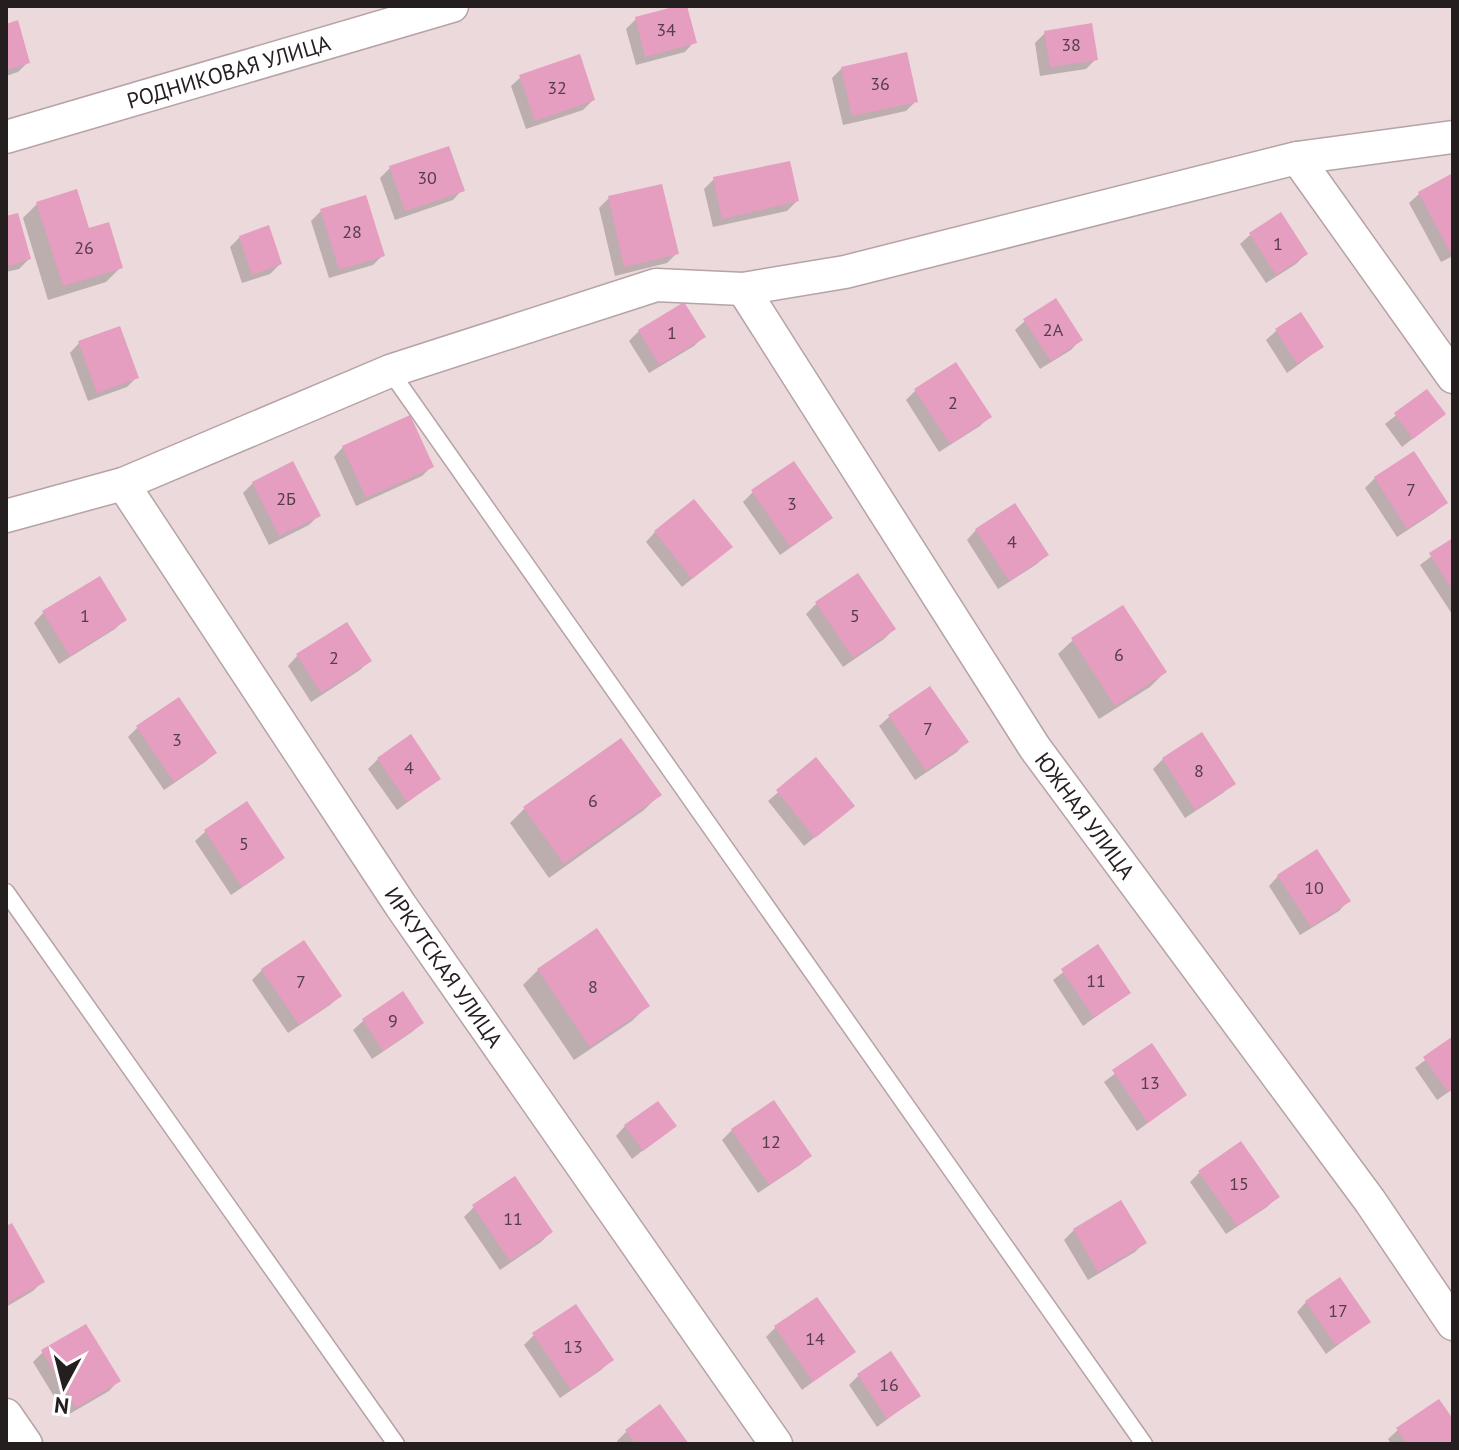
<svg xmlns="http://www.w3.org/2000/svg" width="1459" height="1450" font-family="'PT Sans',sans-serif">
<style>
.shadow{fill:#0003}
.building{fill:#e59dc0}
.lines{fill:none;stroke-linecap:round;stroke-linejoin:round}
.service-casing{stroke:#b6a3a5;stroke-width:19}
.minor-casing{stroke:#b6a3a5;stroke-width:35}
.service{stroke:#fff;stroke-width:16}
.minor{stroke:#fff;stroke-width:32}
.labels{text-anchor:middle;stroke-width:6;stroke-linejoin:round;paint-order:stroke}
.number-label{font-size:18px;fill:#553e47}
.street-label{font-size:22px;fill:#251e1f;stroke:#fff}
</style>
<rect width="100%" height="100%" fill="#ecd9db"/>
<!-- shadow -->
<g class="shadow">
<path d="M636 19 694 42 685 52 636 65 626 29Z"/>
<path d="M6 26 28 62 18 72 6 76Z"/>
<path d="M1045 33 1096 59 1086 69 1040 76 1035 43Z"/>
<path d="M842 68 916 101 906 111 843 125 832 78Z"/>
<path d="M521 77 593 100 583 110 526 129 511 86Z"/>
<path d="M390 168 462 190 453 200 395 220 380 178Z"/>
<path d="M1453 176V256L1441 262 1409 203 1419 194Z"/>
<path d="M714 179 797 201 787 211 713 227 704 189Z"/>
<path d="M609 198 676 254 667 263 615 276 599 208Z"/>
<path d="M38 203 121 267 106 282 48 300 23 218Z"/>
<path d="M321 211 383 255 373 265 329 278 311 221Z"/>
<path d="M6 218 29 259 19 269 6 272Z"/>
<path d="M1250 235 1306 254 1296 264 1266 283 1240 244Z"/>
<path d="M240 237 280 264 270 274 242 283 230 247Z"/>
<path d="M1301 315 1322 347 1287 373 1266 340 1276 331Z"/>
<path d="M1025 321 1080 340 1071 350 1040 369 1015 330Z"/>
<path d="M639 331 703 337 694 346 649 373 629 341Z"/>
<path d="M79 343 137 377 127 387 88 401 70 353Z"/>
<path d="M915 391 989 417 980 426 939 452 906 400Z"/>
<path d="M1427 391 1444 414 1402 447 1385 424Z"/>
<path d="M343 447 432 466 422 476 356 506 334 457Z"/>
<path d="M1375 478 1445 503 1435 512 1397 537 1365 488Z"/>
<path d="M253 483 318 516 309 525 269 545 243 493Z"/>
<path d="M753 492 830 517 820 527 780 555 743 502Z"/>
<path d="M976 530 1046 555 1037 564 998 589 967 540Z"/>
<path d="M655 532 720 556 682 587 646 542Z"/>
<path d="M1453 540V613L1452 614 1420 565Z"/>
<path d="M857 576 894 629 884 639 843 667 806 614 816 604Z"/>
<path d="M43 613 125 619 115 629 59 664 34 623Z"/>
<path d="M1073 640 1165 672 1150 687 1099 719 1058 654Z"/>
<path d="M297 656 370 660 360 670 311 702 288 666Z"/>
<path d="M930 689 966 742 957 752 915 780 879 726 889 717Z"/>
<path d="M137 728 215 753 205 762 164 790 128 737Z"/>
<path d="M378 759 439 779 397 810 368 769Z"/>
<path d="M1163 759 1233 783 1223 793 1185 818 1153 769Z"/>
<path d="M816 760 842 815 804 846 768 801Z"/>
<path d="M659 795 644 810 549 878 510 823 525 808Z"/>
<path d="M246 804 282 858 272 867 231 895 195 841 205 832Z"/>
<path d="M1278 876 1348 901 1339 911 1300 935 1269 886Z"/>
<path d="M596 931 647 1006 632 1021 574 1060 523 985 538 970Z"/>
<path d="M1097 947 1128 993 1083 1026 1053 980Z"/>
<path d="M262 970 340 996 330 1005 288 1033 252 980Z"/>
<path d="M403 994 422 1023 412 1032 372 1059 353 1030 363 1021Z"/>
<path d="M1453 1038V1089L1437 1100 1415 1068Z"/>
<path d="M1151 1046 1185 1095 1137 1131 1104 1082Z"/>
<path d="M625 1126H674L632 1159 616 1136Z"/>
<path d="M732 1130 809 1156 800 1165 758 1193 722 1140Z"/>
<path d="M1200 1172 1277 1197 1267 1207 1226 1234 1190 1182Z"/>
<path d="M474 1207 551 1232 541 1242 500 1270 464 1217Z"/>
<path d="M6 1228 43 1281 33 1291 6 1307Z"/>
<path d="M1074 1230 1144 1243 1135 1252 1088 1280 1064 1240Z"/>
<path d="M1306 1302 1368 1322 1326 1354 1297 1312Z"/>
<path d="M776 1327 853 1352 802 1390 766 1337Z"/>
<path d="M534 1335 611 1360 601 1370 560 1398 524 1345Z"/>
<path d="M43 1352 118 1381 109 1391 66 1416 33 1362Z"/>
<path d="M858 1376 919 1395 877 1427 849 1385Z"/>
<path d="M1453 1423V1444H1391L1388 1439 1398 1430Z"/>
<path d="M626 1432 687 1444H619L617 1441Z"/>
</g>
<!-- building -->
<g class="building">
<path d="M677 6H687L697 43 645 57 635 17Z"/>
<path d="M18 20 30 63 6 70V24Z"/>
<path d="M1092 23 1098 60 1050 67 1044 31Z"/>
<path d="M907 52 918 102 852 116 841 67Z"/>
<path d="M580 54 595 100 535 121 519 75Z"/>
<path d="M449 146 465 191 405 211 389 166Z"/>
<path d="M790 161 799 201 722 219 713 177Z"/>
<path d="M1453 173V258L1418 192Z"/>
<path d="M662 184 679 254 624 267 608 196Z"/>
<path d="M77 189 89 228 109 222 123 268 63 286 36 202Z"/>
<path d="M366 195 385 256 339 270 320 209Z"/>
<path d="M1281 212 1308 254 1276 275 1249 233Z"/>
<path d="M18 213 31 259 6 267V216Z"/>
<path d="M269 225 282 264 252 275 239 236Z"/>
<path d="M1056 298 1083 340 1051 361 1023 319Z"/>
<path d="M684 302 706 337 659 365 638 330Z"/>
<path d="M1301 312 1324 347 1297 364 1275 329Z"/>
<path d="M120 326 139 378 97 393 78 341Z"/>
<path d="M956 362 992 417 950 444 914 389Z"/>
<path d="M1427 389 1446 414 1413 439 1394 413Z"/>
<path d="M410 415 434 467 366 498 342 446Z"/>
<path d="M1414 451 1448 503 1407 529 1374 477Z"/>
<path d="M293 461 321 516 279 536 252 482Z"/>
<path d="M794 461 833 518 790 547 751 490Z"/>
<path d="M694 499 733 547 692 579 654 531Z"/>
<path d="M1015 503 1049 555 1009 581 975 529Z"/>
<path d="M1453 538V591L1429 553Z"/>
<path d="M858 573 896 629 853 658 815 602Z"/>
<path d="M100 576 127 620 70 656 42 611Z"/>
<path d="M1123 605 1167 672 1115 706 1071 638Z"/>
<path d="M347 622 372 661 321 693 296 654Z"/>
<path d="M930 686 969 742 926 771 888 715Z"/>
<path d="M179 697 217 753 174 782 136 726Z"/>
<path d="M1202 732 1236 784 1195 810 1162 758Z"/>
<path d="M411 734 441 779 407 802 377 758Z"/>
<path d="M621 738 662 795 564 864 523 807Z"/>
<path d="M816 757 855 806 815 838 776 790Z"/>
<path d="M247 801 285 858 242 887 204 830Z"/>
<path d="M1317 849 1351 901 1311 927 1277 875Z"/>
<path d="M597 928 650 1006 590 1047 537 969Z"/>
<path d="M304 940 342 996 299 1025 261 969Z"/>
<path d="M1098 944 1131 993 1094 1018 1061 969Z"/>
<path d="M403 991 424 1023 383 1051 362 1019Z"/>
<path d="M1453 1036V1088L1448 1092 1423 1057Z"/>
<path d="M1152 1043 1187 1095 1148 1123 1112 1070Z"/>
<path d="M774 1100 812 1156 769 1185 731 1129Z"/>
<path d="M658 1101 677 1126 643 1151 624 1125Z"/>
<path d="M1241 1141 1280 1197 1237 1226 1198 1171Z"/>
<path d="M515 1176 553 1232 510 1261 472 1205Z"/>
<path d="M1121 1200 1147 1243 1098 1272 1073 1229Z"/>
<path d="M12 1223 45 1282 6 1304V1226Z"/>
<path d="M1340 1277 1371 1322 1336 1346 1305 1301Z"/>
<path d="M817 1297 856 1352 813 1382 774 1326Z"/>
<path d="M576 1304 614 1360 571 1390 532 1333Z"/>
<path d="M86 1324 121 1381 76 1408 41 1350Z"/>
<path d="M891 1351 921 1396 887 1419 857 1374Z"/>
<path d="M1439 1399 1453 1419V1444H1407L1396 1428Z"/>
<path d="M660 1404 689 1444H635L625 1430Z"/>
</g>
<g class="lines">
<defs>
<g id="service">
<path d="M390 371 1144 1444"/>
<path d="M6 892 396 1444"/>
</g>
<g id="minor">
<path id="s1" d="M6 137 452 6"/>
<path d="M1297 158 1453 377"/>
<path id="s2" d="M743 289 1035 748 1370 1201 1453 1324"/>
<path id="s3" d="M123 484 401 906 776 1444"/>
<path d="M6 516 123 484 390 371 656 285 743 289 845 272 1297 158 1453 137"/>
<path d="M6 1415 26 1444"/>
</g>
</defs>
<!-- service casing -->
<use href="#service" class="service-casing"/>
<!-- minor casing -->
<use href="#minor" class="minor-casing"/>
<!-- service -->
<use href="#service" class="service"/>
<!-- minor -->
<use href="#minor" class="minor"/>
</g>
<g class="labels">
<!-- number labels -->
<g class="number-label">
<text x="666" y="36">34</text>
<text x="1071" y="51">38</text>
<text x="880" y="90">36</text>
<text x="557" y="94">32</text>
<text x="427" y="184">30</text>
<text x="352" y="238">28</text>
<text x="1278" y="250">1</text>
<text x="84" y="254">26</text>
<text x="1053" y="336">2А</text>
<text x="672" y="339">1</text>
<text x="953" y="409">2</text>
<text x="1411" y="496">7</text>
<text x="286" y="505">2Б</text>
<text x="792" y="510">3</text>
<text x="1012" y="548">4</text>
<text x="85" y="622">1</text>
<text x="855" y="622">5</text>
<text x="1119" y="661">6</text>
<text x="334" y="664">2</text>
<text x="928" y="735">7</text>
<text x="177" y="746">3</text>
<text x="409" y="774">4</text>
<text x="1199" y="777">8</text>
<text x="593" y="807">6</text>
<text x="244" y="850">5</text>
<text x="1314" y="894">10</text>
<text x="1096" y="987">11</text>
<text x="301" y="988">7</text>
<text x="593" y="993">8</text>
<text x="393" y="1027">9</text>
<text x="1150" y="1089">13</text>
<text x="771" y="1148">12</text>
<text x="1239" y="1190">15</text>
<text x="513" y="1225">11</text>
<text x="1338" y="1317">17</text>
<text x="815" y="1345">14</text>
<text x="573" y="1353">13</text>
<text x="889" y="1391">16</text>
</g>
<!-- street labels -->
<g class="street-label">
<text dy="8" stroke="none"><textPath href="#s1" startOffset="232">РОДНИКОВАЯ УЛИЦА</textPath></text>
<text dy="8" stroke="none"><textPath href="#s2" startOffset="628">ЮЖНАЯ УЛИЦА</textPath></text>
<text dy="8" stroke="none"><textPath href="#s3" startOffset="580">ИРКУТСКАЯ УЛИЦА</textPath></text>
</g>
</g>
<!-- border -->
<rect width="1459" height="1450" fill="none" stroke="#251e1f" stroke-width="16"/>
<!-- north arrow -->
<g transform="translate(64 1386) rotate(187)" stroke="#ffffff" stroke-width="6" paint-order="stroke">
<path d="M0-6L14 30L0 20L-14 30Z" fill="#251e1f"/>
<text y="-12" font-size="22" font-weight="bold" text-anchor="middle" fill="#251e1f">N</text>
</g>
</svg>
